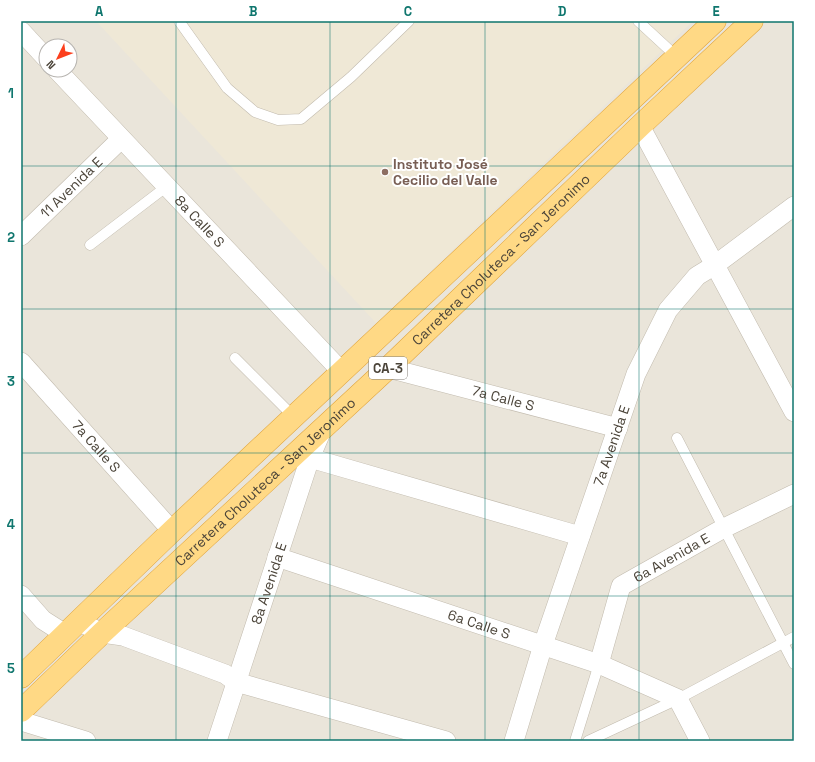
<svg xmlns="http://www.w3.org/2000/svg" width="815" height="762" font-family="'Space Grotesk',sans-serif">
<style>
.residential{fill:#eae5da;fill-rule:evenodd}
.education{fill:#efe8d6}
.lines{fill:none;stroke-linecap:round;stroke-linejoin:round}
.service-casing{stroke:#c2bbae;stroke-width:11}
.minor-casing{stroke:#c2bbae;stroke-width:20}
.trunk-casing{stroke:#e0a43c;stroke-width:23}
.service{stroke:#fff;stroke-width:10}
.minor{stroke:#fff;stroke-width:19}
.trunk{stroke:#ffd985;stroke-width:22}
.grid{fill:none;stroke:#0f766e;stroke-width:1;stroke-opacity:0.55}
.education-dot{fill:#8d6e63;stroke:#fff;stroke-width:1.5}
.labels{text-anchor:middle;stroke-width:4;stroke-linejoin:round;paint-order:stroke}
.shield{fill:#fff;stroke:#817c74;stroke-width:1}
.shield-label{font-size:13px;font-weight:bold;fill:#4b4439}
.education-label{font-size:14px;font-weight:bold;fill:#785e54;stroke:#fff;text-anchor:start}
.street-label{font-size:14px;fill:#4b4439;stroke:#fff}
.neatline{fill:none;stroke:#0f766e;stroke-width:1.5}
.grid-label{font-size:13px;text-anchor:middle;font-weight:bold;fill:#0f766e}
</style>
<rect width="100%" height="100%" fill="#f6f3ec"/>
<!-- residential -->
<path class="residential" d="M21 21H794V741H21ZM46 46H70V70H46Z"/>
<!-- education -->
<path class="education" d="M96 21H693L376 323Z"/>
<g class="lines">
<defs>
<g id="service">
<path d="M179 21 227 88 255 112 278 120 301 119 351 77 409 21"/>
<path d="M638 21 677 57"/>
<path d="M90 245 166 187"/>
<path d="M235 358 294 417"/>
<path d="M677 438 794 664"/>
<path d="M575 741 599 664"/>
<path d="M588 741 678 699 794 637"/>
</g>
<g id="minor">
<path d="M21 31 46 58"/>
<path id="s1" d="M57 70 342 372"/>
<path d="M640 126 794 412"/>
<path id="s2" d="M21 236 121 139"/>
<path id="s3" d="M21 362 172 531"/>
<path id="s4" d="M388 368 618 428"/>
<path d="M310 458 580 536"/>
<path id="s5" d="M277 557 599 664 678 699 700 741"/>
<path d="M21 595 43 620 65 634"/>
<path d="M78 621 102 633 123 636 225 674 236 682 446 741"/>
<path id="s6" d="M599 664 621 586 724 528 794 494"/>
<path d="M21 721 86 741"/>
<path id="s7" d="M217 741 310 458 322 430"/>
<path id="s8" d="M514 741 543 645 636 374 668 310 697 276 715 265 794 206"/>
</g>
<g id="trunk">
<path d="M21 677 172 531 715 21"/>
<path id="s9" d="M21 711 102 633 388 368 640 126 752 21"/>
</g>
</defs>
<!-- service casing -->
<use href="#service" class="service-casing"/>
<!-- minor casing -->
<use href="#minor" class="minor-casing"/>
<!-- trunk casing -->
<use href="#trunk" class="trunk-casing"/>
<!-- service -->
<use href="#service" class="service"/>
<!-- minor -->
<use href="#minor" class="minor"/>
<!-- trunk -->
<use href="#trunk" class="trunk"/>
</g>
<!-- grid -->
<path class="grid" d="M176 21V741M330 21V741M485 21V741M639 21V741M21 166H794M21 309H794M21 453H794M21 596H794"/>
<!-- markers -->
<circle class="education-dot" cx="385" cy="172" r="4"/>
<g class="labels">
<!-- shield labels -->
<rect class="shield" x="369" y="357" width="38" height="22" rx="3"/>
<g class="shield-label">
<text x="388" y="373">CA-3</text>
</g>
<!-- education labels -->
<g class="education-label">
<text x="393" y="169">Instituto José<tspan x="393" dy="16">Cecilio del Valle</tspan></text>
</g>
<!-- street labels -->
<g class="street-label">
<text dy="5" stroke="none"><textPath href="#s2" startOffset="70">11 Avenida E</textPath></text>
<text dy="5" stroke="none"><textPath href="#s1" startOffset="208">8a Calle S</textPath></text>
<text dy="5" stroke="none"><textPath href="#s9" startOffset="659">Carretera Choluteca - San Jeronimo</textPath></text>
<text dy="5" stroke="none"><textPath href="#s4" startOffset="119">7a Calle S</textPath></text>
<text dy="5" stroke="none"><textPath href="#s3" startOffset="113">7a Calle S</textPath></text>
<text dy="5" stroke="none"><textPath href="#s8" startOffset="311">7a Avenida E</textPath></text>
<text dy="5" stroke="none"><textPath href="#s9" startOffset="335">Carretera Choluteca - San Jeronimo</textPath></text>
<text dy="5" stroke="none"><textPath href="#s6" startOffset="139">6a Avenida E</textPath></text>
<text dy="5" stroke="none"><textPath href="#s7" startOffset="166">8a Avenida E</textPath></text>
<text dy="5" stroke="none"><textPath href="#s5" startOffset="213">6a Calle S</textPath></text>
</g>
</g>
<!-- border -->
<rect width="815" height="762" fill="none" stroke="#ffffff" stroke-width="44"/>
<!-- north arrow -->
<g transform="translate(58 58) rotate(227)"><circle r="19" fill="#ffffff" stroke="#b7b4b0"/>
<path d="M0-3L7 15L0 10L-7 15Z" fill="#fc3f1d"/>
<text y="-6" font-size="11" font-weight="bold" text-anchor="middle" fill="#4b4439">N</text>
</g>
<rect x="22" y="22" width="771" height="718" class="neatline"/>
<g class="grid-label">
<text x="99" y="16">A</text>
<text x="253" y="16">B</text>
<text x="408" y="16">C</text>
<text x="562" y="16">D</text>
<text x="716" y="16">E</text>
<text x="11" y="98">1</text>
<text x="11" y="242">2</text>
<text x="11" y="386">3</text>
<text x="11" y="529">4</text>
<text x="11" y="673">5</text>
</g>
</svg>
